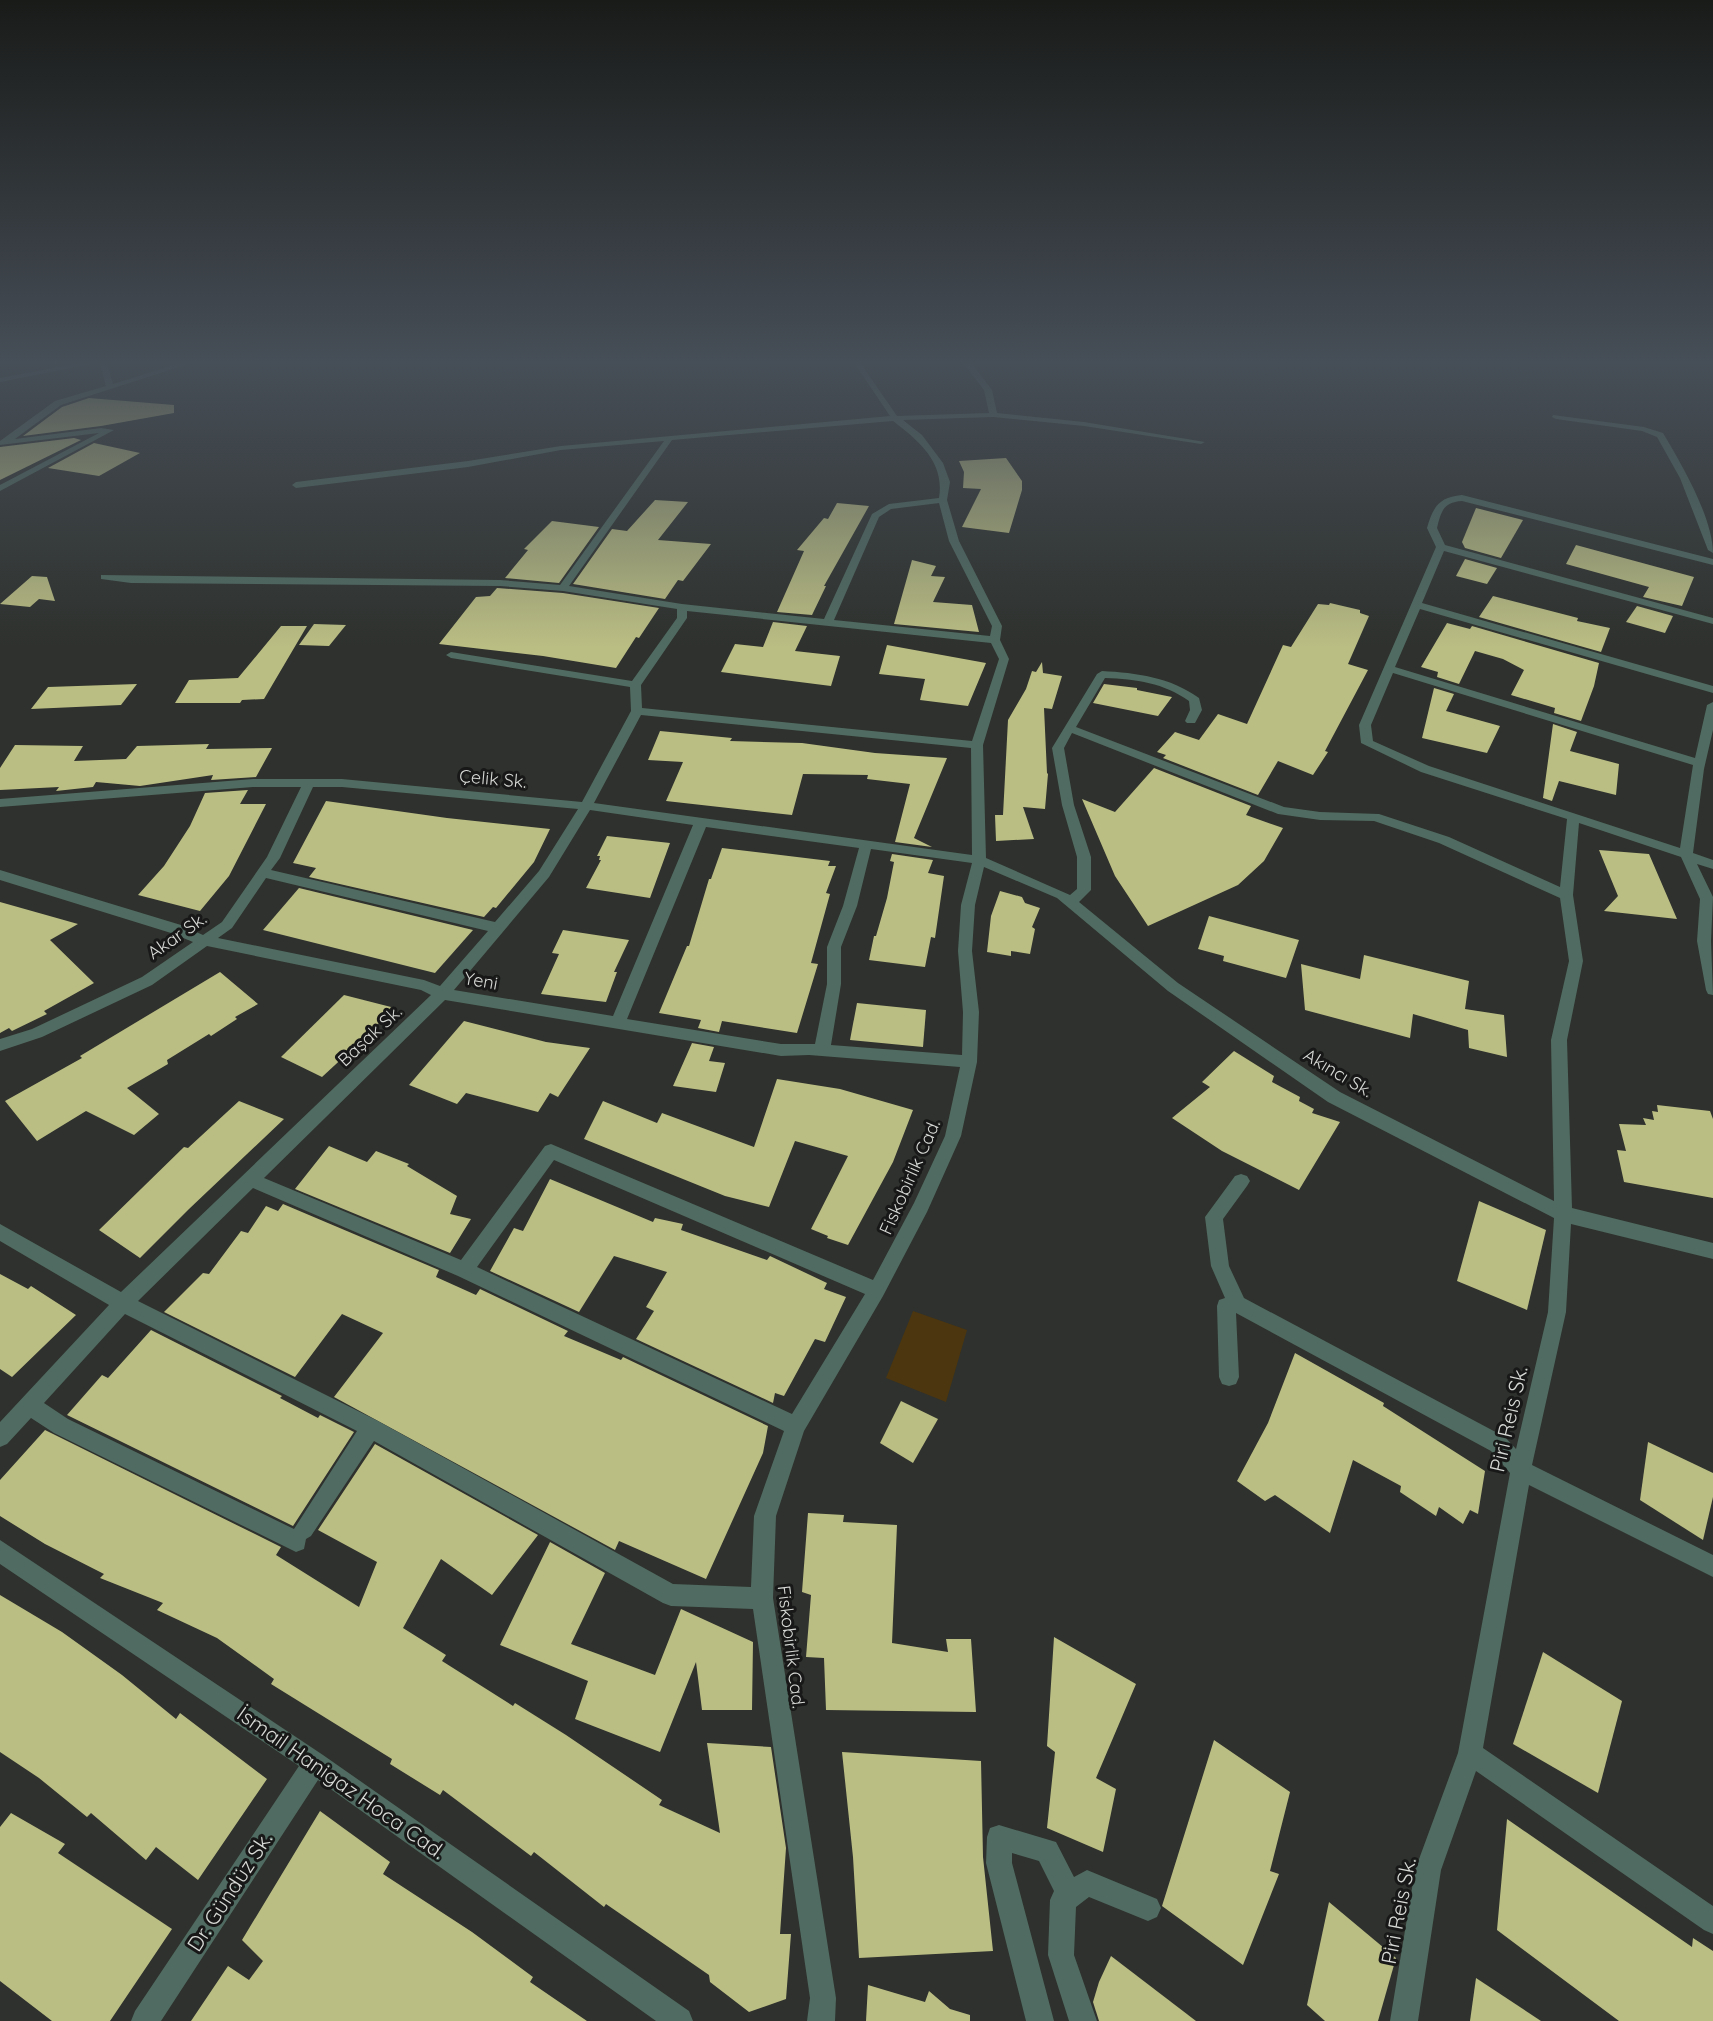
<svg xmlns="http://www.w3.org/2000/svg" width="1713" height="2021" font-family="Quicksand,sans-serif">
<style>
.green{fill:#4c360f}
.building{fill:#bbbe83}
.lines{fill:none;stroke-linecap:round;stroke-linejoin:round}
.street{fill:#506b61;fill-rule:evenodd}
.labels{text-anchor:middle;stroke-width:6;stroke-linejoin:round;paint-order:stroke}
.street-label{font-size:18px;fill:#d7d9d6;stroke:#171817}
.near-street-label{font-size:21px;fill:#d7d9d6;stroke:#171817}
</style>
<rect width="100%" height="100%" fill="#2e312d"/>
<!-- green -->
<path class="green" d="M913 1311 967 1330 946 1402 886 1378Z"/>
<!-- building -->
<g class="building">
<path d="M89 398 174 405V413L101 426 23 436 62 407Z"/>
<path d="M74 438 81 440 0 480V447Z"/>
<path d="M94 443 140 453 99 476 48 468Z"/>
<path d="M1006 458 1022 481V490L1009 533 962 527 981 489 963 488 964 472 959 461Z"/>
<path d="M655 500 688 502 658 540 711 544 683 581 678 580 665 599 573 584 612 529 627 531Z"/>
<path d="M837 503 869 506 824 586H826L812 615 777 612 804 551 797 550 824 518 828 519Z"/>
<path d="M1476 508 1523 520 1501 558 1465 548 1462 542Z"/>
<path d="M552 521 599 527 559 583 505 578 528 550 524 549Z"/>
<path d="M1576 545 1694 577 1682 606 1643 597 1649 587 1566 564Z"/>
<path d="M1465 559 1497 568 1487 584 1456 576Z"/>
<path d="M912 560 936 566 931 576 945 577 933 602 972 605 979 632 894 624Z"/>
<path d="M32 576 47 577 55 601 39 599 30 607 0 604Z"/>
<path d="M497 588 563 593 659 608 639 638 636 637 616 668 543 656 439 644 476 597 490 596Z"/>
<path d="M1493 596 1578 618 1577 621 1610 628 1601 652 1479 617Z"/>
<path d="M1330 603 1360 610V613L1369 616 1348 664 1368 670 1325 751 1328 752 1313 775 1278 761 1258 795 1163 758 1166 755 1157 752 1175 732 1199 740 1218 714 1247 724 1283 645 1291 647 1318 604 1329 605Z"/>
<path d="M1637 606 1673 616 1665 633 1626 622Z"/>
<path d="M773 622 807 626 795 651 840 656 831 686 721 672 735 644 763 647Z"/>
<path d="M1447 623 1470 629 1472 626 1599 663 1594 686 1581 721 1554 713 1555 708 1511 695 1524 670 1503 659 1475 651 1459 684 1437 677 1438 672 1421 667Z"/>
<path d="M314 624 346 625 329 646 299 645Z"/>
<path d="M281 626H307L264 699 242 700 240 703H175L189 680 238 678Z"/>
<path d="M887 645 986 663 968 706 920 700 925 679 879 674Z"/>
<path d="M1042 662 1043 673 1062 676 1052 709 1044 708 1047 773 1048 774 1045 809 1023 807 1034 839 996 841 995 815H1003L1008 720 1026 689 1032 671 1036 672Z"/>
<path d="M137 684 121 705 31 709 48 687Z"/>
<path d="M1104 684 1137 688V690L1172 697 1158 716 1093 703Z"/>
<path d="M1434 688 1454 694 1446 711 1500 726 1487 753 1422 738Z"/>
<path d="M1553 724 1577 732 1570 751 1619 764 1616 795 1559 781 1552 801 1543 798Z"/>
<path d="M660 731 732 738 730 741 802 743 875 753 947 758 914 838 932 847 895 842 910 784 867 779 868 775 803 774 792 815 666 801 683 762 648 760Z"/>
<path d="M209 744 206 749 272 748 256 777 211 780 213 775 140 786 96 782 93 787 56 791 59 787 0 790V768L15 745 83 746 74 761 126 759 137 746Z"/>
<path d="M1154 768 1251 806 1246 815 1283 828 1264 861 1238 885 1148 926 1115 876 1082 799 1115 812Z"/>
<path d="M248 790 240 804H266L229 876 200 911 138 895 164 866 190 826 205 793Z"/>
<path d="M326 801 447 818 550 829 534 862 496 908 493 907 484 917 309 877 316 868 293 863Z"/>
<path d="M607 836 670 843 650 898 586 888 601 860H599L600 856H597Z"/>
<path d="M722 848 830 861 828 866H836L826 893 830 894 811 963 818 964 797 1033 722 1021 719 1032 698 1028 701 1020 659 1013 687 946H689L709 879H711Z"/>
<path d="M1599 850 1649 854 1677 919 1604 911 1618 896Z"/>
<path d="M892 854 933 860 928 873 944 876 935 938 931 937 925 967 869 960 874 936H876L887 898 894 862 890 861Z"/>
<path d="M299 888 473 930 435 973 263 930Z"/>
<path d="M1000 891 1022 897 1025 903 1040 908 1032 927 1035 929 1030 954 1011 951V956L987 952 991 916Z"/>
<path d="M0 902 78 924 50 940 94 983 44 1011 47 1014 12 1031 9 1028 0 1033Z"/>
<path d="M1209 916 1299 940 1286 978 1223 961 1224 956 1198 949Z"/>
<path d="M563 930 629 940 614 972H617L606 1002 541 994 559 954 552 953Z"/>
<path d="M1364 955 1469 981 1465 1009 1504 1015 1507 1057 1469 1048 1468 1030 1413 1014 1410 1038 1305 1010 1301 964 1360 979Z"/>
<path d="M220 972 258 1004 235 1017 237 1019 211 1036 209 1034 167 1060 168 1064 127 1088 159 1114 134 1135 86 1111 37 1141 5 1101 82 1058 80 1056Z"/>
<path d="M344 995 391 1007 375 1028 322 1077 281 1057Z"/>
<path d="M857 1003 926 1010 923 1047 850 1040Z"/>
<path d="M464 1021 546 1042 590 1048 558 1097 550 1093 538 1112 466 1093 457 1104 409 1085Z"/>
<path d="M692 1043 714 1047 709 1061 725 1063 716 1092 673 1086Z"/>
<path d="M1234 1051 1274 1076 1272 1082 1300 1097 1299 1101 1314 1109 1312 1113 1340 1122 1299 1190 1222 1151 1172 1118 1210 1087 1202 1082Z"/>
<path d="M777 1079 840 1089 913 1110 893 1162 848 1245 827 1238 828 1236 811 1229 848 1156 795 1141 769 1207 725 1196 584 1139 603 1101 657 1123 662 1113 754 1147Z"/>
<path d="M239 1101 284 1119 189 1209 140 1258 99 1230 184 1147 188 1148Z"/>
<path d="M1657 1105 1710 1111 1713 1119V1198L1624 1182 1617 1150 1626 1151 1619 1124 1646 1125 1643 1118 1654 1120 1652 1111 1658 1112Z"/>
<path d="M329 1146 367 1162 376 1151 409 1164 407 1166 457 1196 450 1214 471 1219 450 1253 295 1189Z"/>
<path d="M550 1179 653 1222 655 1218 683 1224 681 1230 767 1260 770 1256 827 1283 824 1289 846 1297 825 1342 815 1339 784 1396 775 1393 773 1403 636 1339 654 1311 646 1307 667 1272 614 1256 579 1312 490 1271 514 1228 523 1231Z"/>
<path d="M1479 1201 1546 1230 1527 1310 1457 1281Z"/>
<path d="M283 1204 439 1270 436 1277 476 1295 480 1289 568 1331 564 1336 621 1360 623 1357 768 1426 763 1453 706 1579 619 1541 615 1550 334 1397 383 1333 342 1314 295 1377 164 1312 203 1273 209 1274 241 1231 248 1233 266 1206 278 1211Z"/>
<path d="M0 1274 28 1289 31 1286 76 1315 12 1377 0 1369Z"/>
<path d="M151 1330 282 1396 280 1398 318 1418 320 1415 354 1432 293 1526 67 1415 102 1375 108 1378Z"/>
<path d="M1295 1353 1384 1403 1383 1406 1485 1471 1478 1514 1470 1510 1463 1524 1439 1507 1436 1516 1400 1492 1401 1486 1353 1460 1330 1533 1275 1495 1265 1501 1237 1481 1268 1423Z"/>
<path d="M901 1401 938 1419 913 1463 880 1443Z"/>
<path d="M45 1430 281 1547 276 1555 359 1607 377 1562 318 1530 375 1444 538 1535 492 1595 441 1559 403 1628 446 1655 442 1661 513 1706 515 1703 566 1735 662 1800 659 1805 720 1833 707 1743 771 1747 786 1848 780 1934H791L786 1999 749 2012 710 1982 709 1975 606 1904 604 1907 534 1852 531 1856 443 1790 440 1795 390 1764 392 1759 271 1684 274 1679 217 1638 157 1610 163 1603 100 1578 104 1574 45 1544 0 1516V1480Z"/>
<path d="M1648 1442 1713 1473V1497L1703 1540 1640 1500Z"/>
<path d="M808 1513 844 1515 843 1522 897 1525 892 1643 948 1652 946 1639H971L976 1712 826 1710 824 1658 806 1657 811 1595 802 1592Z"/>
<path d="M550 1542 605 1573 571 1644 655 1675 681 1609 753 1642 752 1710H702L696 1662 660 1752 575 1719 588 1681 500 1645Z"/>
<path d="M0 1595 62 1632 122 1675 176 1719 180 1713 267 1779 198 1880 156 1847 146 1860 91 1813 87 1817 39 1778 0 1752Z"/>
<path d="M1054 1637 1136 1684 1096 1778 1116 1789 1103 1852 1047 1828 1055 1752 1047 1746Z"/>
<path d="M1543 1652 1622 1701 1598 1793 1513 1744Z"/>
<path d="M1214 1740 1290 1792 1270 1871 1279 1874 1243 1965 1162 1906Z"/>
<path d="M842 1752 981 1761 983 1857 993 1951 859 1958 853 1857Z"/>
<path d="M320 1811 390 1862 383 1874 472 1932 533 1977 530 1982 587 2021H191L228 1966 249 1980 263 1961 242 1940Z"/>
<path d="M11 1813 65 1844 58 1853 172 1929 110 2021H52L0 1981V1827Z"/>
<path d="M1507 1819 1692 1947 1693 1938 1713 1951V2021H1619L1497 1930Z"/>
<path d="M1329 1902 1396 1958 1378 2021H1325L1307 2005Z"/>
<path d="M1111 1956 1196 2021H1099L1093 2002 1099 1982Z"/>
<path d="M1476 1978 1541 2021H1470Z"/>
<path d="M868 1985 925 2002 929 1991 950 2009 970 2015V2021H866Z"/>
</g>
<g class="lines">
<!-- street -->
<g class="street">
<path d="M76 364H91L0 382V378Z"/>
<path d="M100 364H107L113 384 177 364H188L61 405 15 439 101 428 114 430 0 491V485L99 433 0 445V441L55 401 106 386Z"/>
<path d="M855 364H861L897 416 989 413 984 390 964 364H972L992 390 997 413 1084 422 1205 442 1201 444 1084 426 993 417 903 420 922 435 943 463 950 482 947 500 959 541 1002 626 1000 640 1009 659 983 745 986 858 1070 895 1077 889V857L1062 805 1052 748 1097 674 1102 671C1137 673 1170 677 1199 698L1202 710 1195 723H1187L1185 721 1190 710 1189 701C1164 683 1136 679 1105 678L1076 727 1284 807 1320 812 1379 814 1449 837 1560 887 1567 819 1421 772 1361 743 1359 725 1436 547 1427 528C1433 507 1439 497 1462 495L1713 559V565L1462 501C1443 502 1441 512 1437 528L1445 545 1713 618V624L1444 551 1422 603 1713 686V693L1420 609 1395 667 1695 758 1707 705 1713 702V730L1704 769 1693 853 1713 860V869L1697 864 1713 897 1711 941 1713 995 1708 994 1706 990 1697 941 1700 899 1681 857 1579 823 1573 895 1583 961 1567 1040 1572 1208 1713 1243V1259L1571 1224 1566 1312 1532 1465 1713 1555V1577L1529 1485 1483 1748 1713 1906V1934L1704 1930 1476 1771 1441 1870 1418 2021H1390L1415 1870 1458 1753 1510 1473 1491 1451 1236 1313 1239 1377 1236 1384 1229 1386 1222 1384 1219 1377 1217 1306 1219 1300 1225 1298 1211 1266 1205 1217 1235 1176 1241 1174 1247 1176 1250 1181 1247 1186 1223 1219 1229 1266 1244 1298 1505 1437 1516 1449 1548 1312 1554 1218 1328 1102 1168 991 1057 898 984 867 975 905 972 951 979 1012 977 1062 961 1136 927 1212 883 1296 804 1431 776 1516 773 1598 836 1998 835 2021H807L810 1998 753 1609 671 1606 663 1603 374 1441 311 1536 306 1539 304 1549 296 1552 54 1433 31 1418 7 1444 0 1447V1422L109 1305 0 1241V1224L121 1292 431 995 421 990 207 946 152 985 42 1037 0 1051V1039L32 1029 142 977 193 942 171 933 0 880V870L181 925 203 935 222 922 267 857 301 787H253L0 807V799L253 779H342L582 802 631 711 630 687 451 658 446 655 451 652 632 681 677 618V609L563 591 500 586 131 583 101 579V575L500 580 560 585 664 441 561 450 468 467 296 488 292 485 296 482 468 461 561 446 890 416ZM893 421C919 441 945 462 939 498L889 504 872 514 824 619 682 604 569 586 672 440ZM939 503 949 541 992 626 990 636 834 620 879 517 891 509ZM687 611 991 643 999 659 972 741 642 708 641 685 687 618ZM1393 673 1693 765 1680 848 1429 766 1373 741 1371 725ZM641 715 971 748 972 855 594 803ZM1072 733 1278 814 1320 820 1374 821 1439 843 1560 898 1569 961 1551 1040 1554 1201 1340 1092 1178 983 1079 902 1091 890V857L1074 805 1064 748ZM313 787H342L578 809 539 871 495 922 271 870 280 858ZM590 810 693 825 613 1016 454 990 549 877ZM706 827 859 848 843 906 827 947V984L815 1044H781L627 1019ZM871 849 972 863 961 905 958 951 963 1012 962 1055 831 1045 841 984V947L857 906ZM266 878 488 931 440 986 424 980 218 938 232 928ZM445 1000 781 1056 809 1055 960 1067 945 1136 914 1203 873 1280 551 1144 545 1146 461 1260 264 1178ZM554 1160 865 1294 792 1414 477 1267ZM253 1188 458 1276 784 1431 754 1516 751 1587 673 1584 378 1421 138 1301ZM125 1314 357 1431 294 1529 68 1419 44 1403Z"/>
<path d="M1553 415 1644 427 1663 433C1681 463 1713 518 1713 553L1708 550 1680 478 1657 437 1642 431 1556 419 1552 417Z"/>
<path d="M0 1540 323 1755 689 2011 693 2021H656L318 1780 161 2021H131L135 2011 299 1766 0 1564Z"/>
<path d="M999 1825 1056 1842 1074 1877 1087 1870 1157 1899 1161 1908 1157 1917 1148 1921 1089 1897 1076 1907 1074 1955 1097 2021H1069L1048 1955 1050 1900 1054 1891 1039 1861 1012 1853V1863L1054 2021H1026L986 1863 987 1837 990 1828Z"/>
</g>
</g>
<!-- sky -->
<linearGradient id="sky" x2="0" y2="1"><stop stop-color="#191b19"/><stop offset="0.56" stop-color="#464e57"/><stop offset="1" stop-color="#464e57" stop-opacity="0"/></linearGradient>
<rect width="1713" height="647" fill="url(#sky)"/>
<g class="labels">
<!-- street labels -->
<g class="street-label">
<text transform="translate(493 779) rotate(5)" y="6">Çelik Sk.</text>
<text transform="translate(177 936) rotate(-35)" y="6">Akar Sk.</text>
<text transform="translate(481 981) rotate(10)" y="6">Yeni</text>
<text transform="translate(370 1036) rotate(-43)" y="6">Başak Sk.</text>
<text transform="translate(1338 1073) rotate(31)" y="6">Akıncı Sk.</text>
<text transform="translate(910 1177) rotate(-66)" y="6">Fiskobirlik Cad.</text>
<text transform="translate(791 1647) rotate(83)" y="6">Fiskobirlik Cad.</text>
</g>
<!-- near-street labels -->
<g class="near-street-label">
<text transform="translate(1509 1419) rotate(-77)" y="7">Piri Reis Sk.</text>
<text transform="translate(341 1783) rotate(35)" y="7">İsmail Hanigaz Hoca Cad.</text>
<text transform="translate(230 1892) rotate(-57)" y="7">Dr. Gündüz Sk.</text>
<text transform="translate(1399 1911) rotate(-79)" y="7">Piri Reis Sk.</text>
</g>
</g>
</svg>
